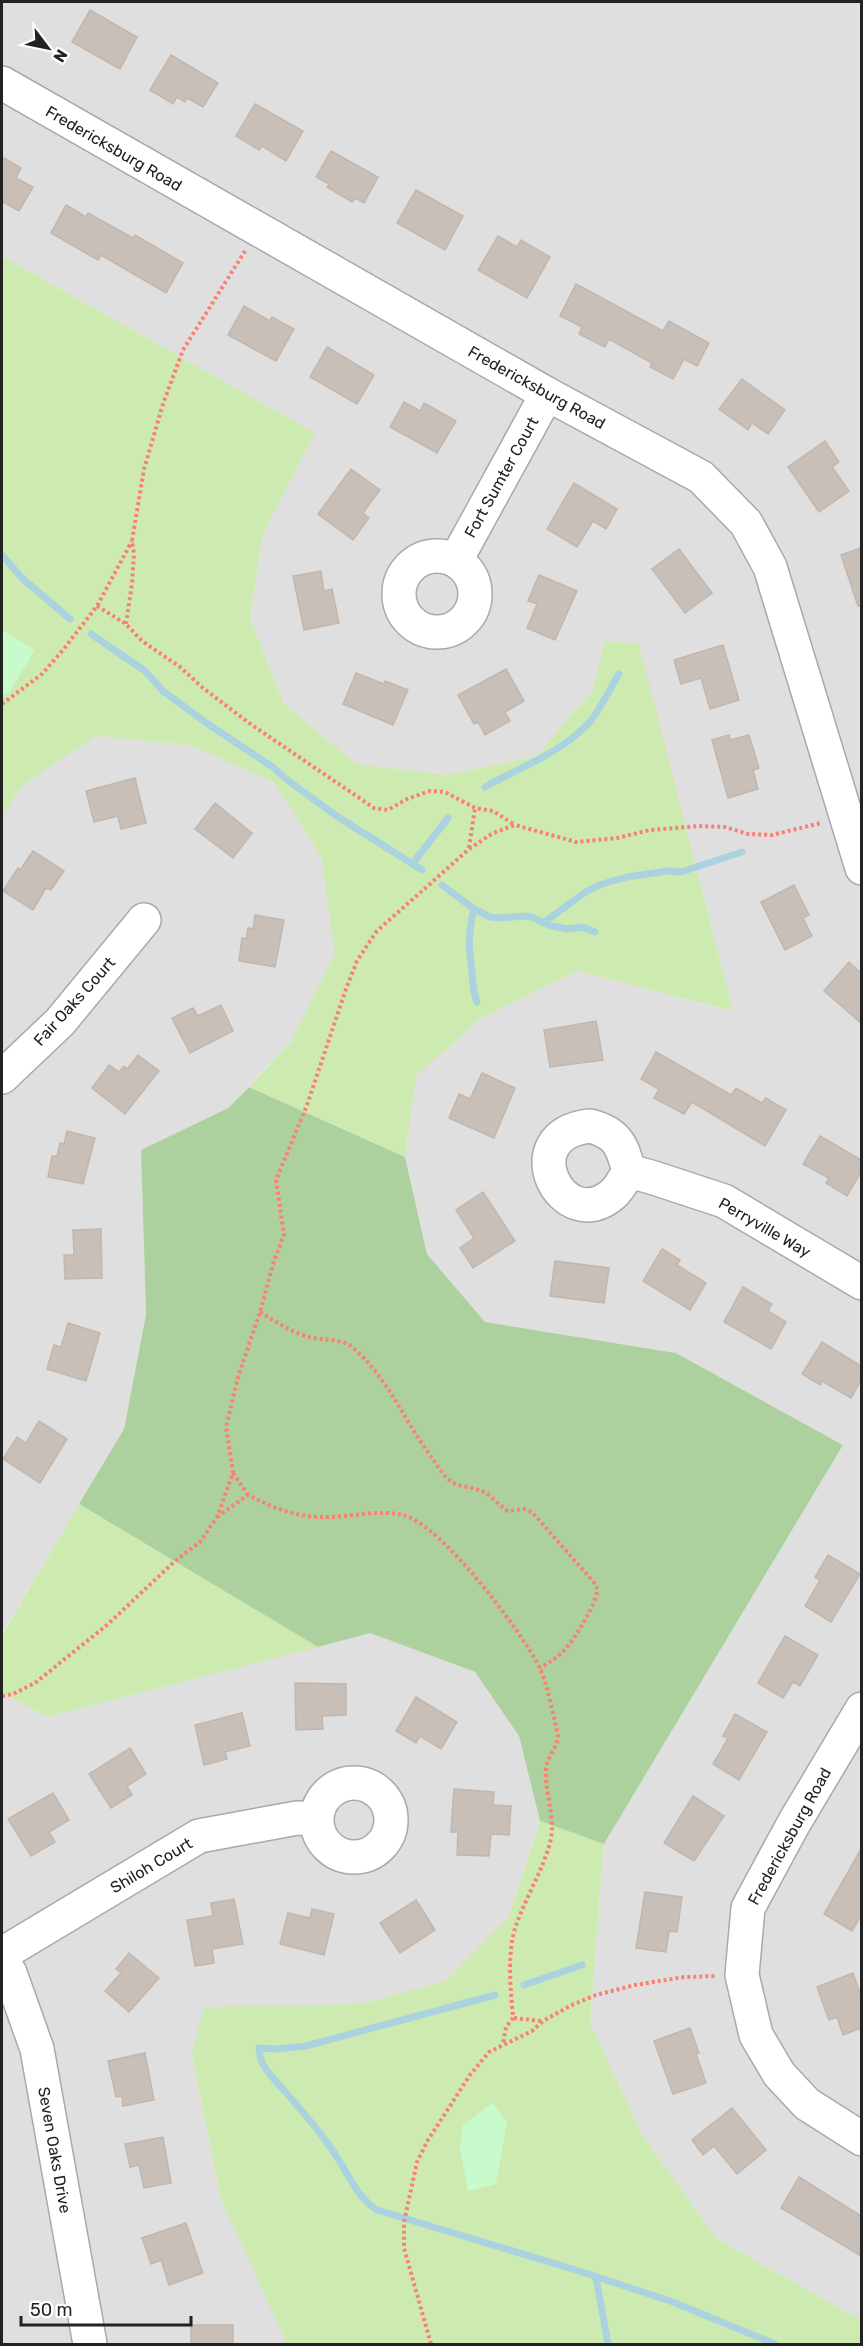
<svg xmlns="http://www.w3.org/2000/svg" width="863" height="2346" font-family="Rubik,sans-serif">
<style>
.residential{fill:#e0dfdf}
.grass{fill:#cdebb0}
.forest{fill:#add19e}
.park{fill:#c8facc}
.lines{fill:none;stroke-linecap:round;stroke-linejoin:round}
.stream{stroke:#aad3df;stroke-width:7}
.building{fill:#c7bfb8;stroke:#c4b6ab;stroke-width:1.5}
.minor-casing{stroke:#a9a9a9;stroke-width:36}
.path{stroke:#fa8072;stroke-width:4;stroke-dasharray:3 3;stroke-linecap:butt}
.minor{stroke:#fff;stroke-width:33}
.labels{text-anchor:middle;stroke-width:4.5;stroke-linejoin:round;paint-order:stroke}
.street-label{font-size:16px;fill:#222;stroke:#fff}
</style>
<rect width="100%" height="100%" fill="#f2efe9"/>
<!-- residential -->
<g class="residential">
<path d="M2 2H861V2320L717 2239 643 2136 590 2022 604 1844 843 1445 676 1353 485 1322 427 1254 405 1157 415 1076 481 1018 577 971 732 1011 605 641 592 691 536 756 447 775 357 764 284 704 250 618 263 533 314 433 2 256Z"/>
<path d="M96 736 189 745 275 783 321 857 336 953 291 1042 228 1108 141 1150 146 1314 124 1429 2 1634V818L19 787Z"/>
<path d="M370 1633 475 1672 519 1736 540 1821 509 1916 446 1981 360 2004 204 2008 285 2341 284 2344H2V1693L47 1717Z"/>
</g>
<!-- grass -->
<g class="grass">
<path d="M2 256 315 433 263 533 250 618 284 704 357 764 447 775 536 756 592 691 605 641 639 644 733 1011 577 971 481 1018 416 1076 405 1157 249 1087 291 1042 335 953 321 857 275 783 189 745 96 736 20 787 2 818Z"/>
<path d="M79 1504 318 1647 47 1717 2 1693V1635Z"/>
<path d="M540 1821 604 1844 590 2022 643 2136 717 2239 861 2320V2344H284L285 2340 221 2199 192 2054 204 2007 360 2004 446 1981 509 1916Z"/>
</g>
<!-- forest -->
<path class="forest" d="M249 1087 405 1157 427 1254 485 1322 676 1353 843 1445 604 1844 540 1821 519 1736 475 1672 370 1633 318 1647 79 1504 124 1429 146 1314 141 1150 228 1108Z"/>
<!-- park -->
<g class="park">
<path d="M2 630 35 650 10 691 2 696Z"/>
<path d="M492 2103 507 2121 496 2184 468 2191 460 2148 463 2125Z"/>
</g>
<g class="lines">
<!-- stream -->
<g class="stream">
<path d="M2 555 22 578 70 619"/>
<path d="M91 634 145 671 163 691 208 724 274 768 286 779 338 817 422 870"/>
<path d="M485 787C519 768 558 754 586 726 600 712 608 691 619 674"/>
<path d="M413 863 448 818"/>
<path d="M442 885 474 909 490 917 498 918 529 916 552 926 568 929 583 927 595 932"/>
<path d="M474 909C467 938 469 945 472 973 473 983 473 992 477 1002"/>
<path d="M543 923 587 891 602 884 627 877 668 871 681 872 742 852"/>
<path d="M524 1985 582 1965"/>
<path d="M495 1995 306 2046 276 2049 259 2048C259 2064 270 2075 281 2087 299 2107 318 2129 333 2151 347 2171 356 2197 377 2210L576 2270 673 2302 775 2344"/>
<path d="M596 2277 608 2344"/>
</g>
</g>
<!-- building -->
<g class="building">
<path d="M90 10 137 37 120 69 72 42Z"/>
<path d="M171 55 218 83 203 107 187 98 185 102 177 97 173 104 150 90Z"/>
<path d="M255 104 303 131 286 161 262 146 259 150 236 136Z"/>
<path d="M331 151 378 177 364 203 355 198 352 202 327 187 329 184 316 177Z"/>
<path d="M2 157 21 168 16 178 33 187 19 211 3 202 2 206Z"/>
<path d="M416 190 463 216 445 250 397 223Z"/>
<path d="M66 205 86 217 88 213 133 238 135 235 183 263 166 293 101 255 98 260 51 233Z"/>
<path d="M498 236 517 247 521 240 550 257 527 298 478 270Z"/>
<path d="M576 284 663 331 669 321 709 343 697 366 684 359 673 379 650 367 652 363 609 339 605 347 579 334 582 327 560 316Z"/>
<path d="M244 306 270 321 272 317 294 329 276 361 228 335Z"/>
<path d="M327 347 374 375 357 404 310 377Z"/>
<path d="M742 379 785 410 768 434 752 423 748 430 719 409Z"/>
<path d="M404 402 420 411 424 403 456 421 437 453 390 427Z"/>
<path d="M825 441 839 462 832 467 849 491 819 512 788 467Z"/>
<path d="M351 469 380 490 363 513 369 518 353 540 318 514Z"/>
<path d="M574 483 617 509 606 529 593 521 577 547 547 529Z"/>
<path d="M861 548V606H858L841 555Z"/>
<path d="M679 549 712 593 685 613 652 569Z"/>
<path d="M321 571 324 591 332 589 339 623 304 630 293 576Z"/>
<path d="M539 575 577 591 555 640 527 628 537 604 528 601Z"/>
<path d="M723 645 739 700 710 709 701 678 681 684 674 660Z"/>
<path d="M506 669 524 701 505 712 510 721 485 735 478 722 474 724 458 695Z"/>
<path d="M356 673 384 684 385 681 408 690 393 725 343 704Z"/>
<path d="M729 735 730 740 749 735 759 768 753 770 758 789 728 798 712 740Z"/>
<path d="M135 778 146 823 121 829 118 816 94 822 86 791Z"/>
<path d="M215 803 252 833 233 858 195 829Z"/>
<path d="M33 851 64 871 51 890 46 888 33 910 3 891 18 868 20 870Z"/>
<path d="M794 885 809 915 803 918 812 936 785 950 761 902Z"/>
<path d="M255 915 284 920 275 967 239 961 242 938 246 939 248 928 253 929Z"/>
<path d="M849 962 861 973V1023L824 991Z"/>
<path d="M221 1005 233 1031 190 1053 172 1018 193 1008 198 1016Z"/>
<path d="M596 1021 603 1060 550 1067 544 1030Z"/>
<path d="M656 1052 731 1095 736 1088 762 1103 766 1098 786 1110 765 1146 692 1102 684 1114 654 1098 659 1089 641 1079Z"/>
<path d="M138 1055 159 1071 125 1114 92 1088 109 1065 119 1072 124 1066 127 1069Z"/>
<path d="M482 1073 515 1088 494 1138 449 1118 459 1094 470 1099Z"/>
<path d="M67 1131 95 1138 83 1184 48 1177 52 1156H57L60 1143 64 1144Z"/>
<path d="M820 1136 861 1160V1172L847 1196 826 1183 829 1178 803 1164Z"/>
<path d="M483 1192 515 1241 473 1268 460 1248 474 1238 456 1210Z"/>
<path d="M101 1229 102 1278 65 1279 64 1255H74L73 1230Z"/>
<path d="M662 1249 680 1260 677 1265 706 1283 690 1310 643 1281Z"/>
<path d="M555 1261 609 1268 604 1303 550 1296Z"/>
<path d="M743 1287 772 1304 768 1311 786 1322 771 1349 724 1322Z"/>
<path d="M68 1323 100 1333 86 1381 47 1369 54 1345 61 1347Z"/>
<path d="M822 1342 861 1366V1380L851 1398 822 1381 820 1385 802 1374Z"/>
<path d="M39 1421 67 1439 40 1483 3 1459 17 1437 26 1443Z"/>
<path d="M828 1555 860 1574 831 1622 805 1606 820 1580 815 1577Z"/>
<path d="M785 1636 818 1655 800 1686 793 1682 783 1698 758 1683Z"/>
<path d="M295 1683 346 1684V1715L322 1716 323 1729 296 1730Z"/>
<path d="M416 1697 457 1722 441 1749 420 1736 416 1743 396 1731Z"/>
<path d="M242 1713 250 1746 225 1752 227 1759 204 1765 195 1725Z"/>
<path d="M735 1714 767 1732 739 1780 713 1764 728 1738 723 1736Z"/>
<path d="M130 1748 146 1774 127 1786 132 1795 111 1808 89 1774Z"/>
<path d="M454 1789 494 1792 493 1805 511 1806 509 1835 491 1834 489 1856 457 1855 458 1832H451Z"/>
<path d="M53 1793 69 1820 49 1832 55 1842 31 1856 8 1819Z"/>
<path d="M693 1796 724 1816 694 1861 664 1843Z"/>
<path d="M861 1849V1915L852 1931 824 1914Z"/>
<path d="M645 1892 682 1897 677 1932 669 1931 666 1952 636 1948Z"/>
<path d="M234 1899 243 1944 212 1949 214 1963 195 1966 187 1920 213 1916 211 1903Z"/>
<path d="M416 1900 435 1930 400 1953 380 1923Z"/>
<path d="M312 1909 334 1914 324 1955 280 1944 288 1913 310 1918Z"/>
<path d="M129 1953 159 1978 129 2012 105 1991 121 1973 116 1969Z"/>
<path d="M853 1973 861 1996V2028L843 2035 837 2017 829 2020 817 1987Z"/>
<path d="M690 2028 699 2053 696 2054 706 2083 673 2094 654 2041Z"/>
<path d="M145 2053 154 2100 123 2106 122 2096 116 2097 108 2061Z"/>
<path d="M732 2108 766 2150 737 2174 714 2146 703 2155 692 2140Z"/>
<path d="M163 2137 171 2183 144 2188 139 2165 130 2167 125 2144Z"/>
<path d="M799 2177 861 2216V2256L781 2208Z"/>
<path d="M186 2223 203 2273 169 2285 161 2260 151 2264 142 2238Z"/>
<rect x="191" y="2325" width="42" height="19"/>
</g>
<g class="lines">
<defs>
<g id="minor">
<path d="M2 83 547 394 701 477 746 523 770 567 862 868"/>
<circle cx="437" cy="594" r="38"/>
<path d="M456 560 547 394"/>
<path d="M2 1077 60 1022 144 920"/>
<path d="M590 1126C618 1133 622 1146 629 1171 624 1179 620 1188 613 1194 563 1238 510 1135 590 1126Z"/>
<path d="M629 1171 651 1177 724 1201 862 1283"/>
<path d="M862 1709 794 1823 748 1908 742 1975 756 2035 779 2074 807 2104 862 2139"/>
<circle cx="354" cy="1820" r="37"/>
<path d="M2 1954 199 1836 297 1818 316 1819"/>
<path d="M2 1961 10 1973 37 2049 90 2344"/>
</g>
</defs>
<!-- minor casing -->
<use href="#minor" class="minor-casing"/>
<!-- path -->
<g class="path">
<path d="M97 606 126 624 142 641 180 667 203 688 249 723 374 808 388 810 407 799 430 791 445 792 475 808 493 811 515 825"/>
<path d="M126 624 132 584 134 554 132 541 144 469 163 404 183 350 245 251"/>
<path d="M2 704 42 674 63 650 97 606 132 541"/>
<path d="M469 848 475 808"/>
<path d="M260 1312C276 1322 291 1332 309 1337 323 1341 341 1338 352 1347 387 1376 405 1422 432 1458 437 1465 442 1474 449 1480 457 1487 468 1486 479 1490 490 1493 498 1505 508 1511L524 1509 532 1512 591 1579C594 1583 597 1585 597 1591 597 1602 575 1639 566 1648 559 1657 550 1662 540 1668"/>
<path d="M233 1473 248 1495"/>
<path d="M217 1517 248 1495C272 1507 294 1517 321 1517 348 1518 376 1509 403 1515 442 1525 520 1630 539 1666 547 1682 554 1718 558 1736 557 1749 546 1758 546 1770 545 1794 555 1815 551 1838 545 1868 523 1901 514 1932 507 1959 511 1990 513 2018L506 2027 503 2044"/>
<path d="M2 1696 13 1694 35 1683 107 1625 175 1561 200 1542 217 1517 233 1473 226 1427 238 1377 260 1312 274 1261 284 1235 276 1180 307 1105 346 989 357 961 376 932 469 849 493 833 515 825 576 842 617 838 650 830 698 826 725 827 748 834 772 835 821 823"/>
<path d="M514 2018 542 2021"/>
<path d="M431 2344 404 2248V2222L417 2162 428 2140 470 2075 489 2052 532 2031 543 2021 572 2005 596 1995 635 1985 684 1977 717 1976"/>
</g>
<!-- minor -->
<use href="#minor" class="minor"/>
</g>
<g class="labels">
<!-- street labels -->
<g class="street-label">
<text transform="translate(114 148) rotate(30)" y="6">Fredericksburg Road</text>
<text transform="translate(537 387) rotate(29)" y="6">Fredericksburg Road</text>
<text transform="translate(501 477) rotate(-61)" y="6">Fort Sumter Court</text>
<text transform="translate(74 1001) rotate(-48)" y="6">Fair Oaks Court</text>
<text transform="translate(765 1227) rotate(30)" y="6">Perryville Way</text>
<text transform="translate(789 1836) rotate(-61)" y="6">Fredericksburg Road</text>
<text transform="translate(151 1865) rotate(-31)" y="6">Shiloh Court</text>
<text transform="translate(55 2150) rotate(80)" y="6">Seven Oaks Drive</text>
</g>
</g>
<!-- border -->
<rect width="863" height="2346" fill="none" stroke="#222222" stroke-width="6"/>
<!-- north arrow -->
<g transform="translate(48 48) rotate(122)" stroke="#ffffff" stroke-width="4.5" paint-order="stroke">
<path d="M0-4.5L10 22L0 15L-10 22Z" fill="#222222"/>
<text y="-9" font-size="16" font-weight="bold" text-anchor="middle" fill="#222222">N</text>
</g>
<!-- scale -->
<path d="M21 2316v9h170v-9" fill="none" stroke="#222222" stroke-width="3"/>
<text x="30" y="2316" font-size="18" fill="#222222" stroke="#ffffff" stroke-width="4.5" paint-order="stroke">50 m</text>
</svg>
